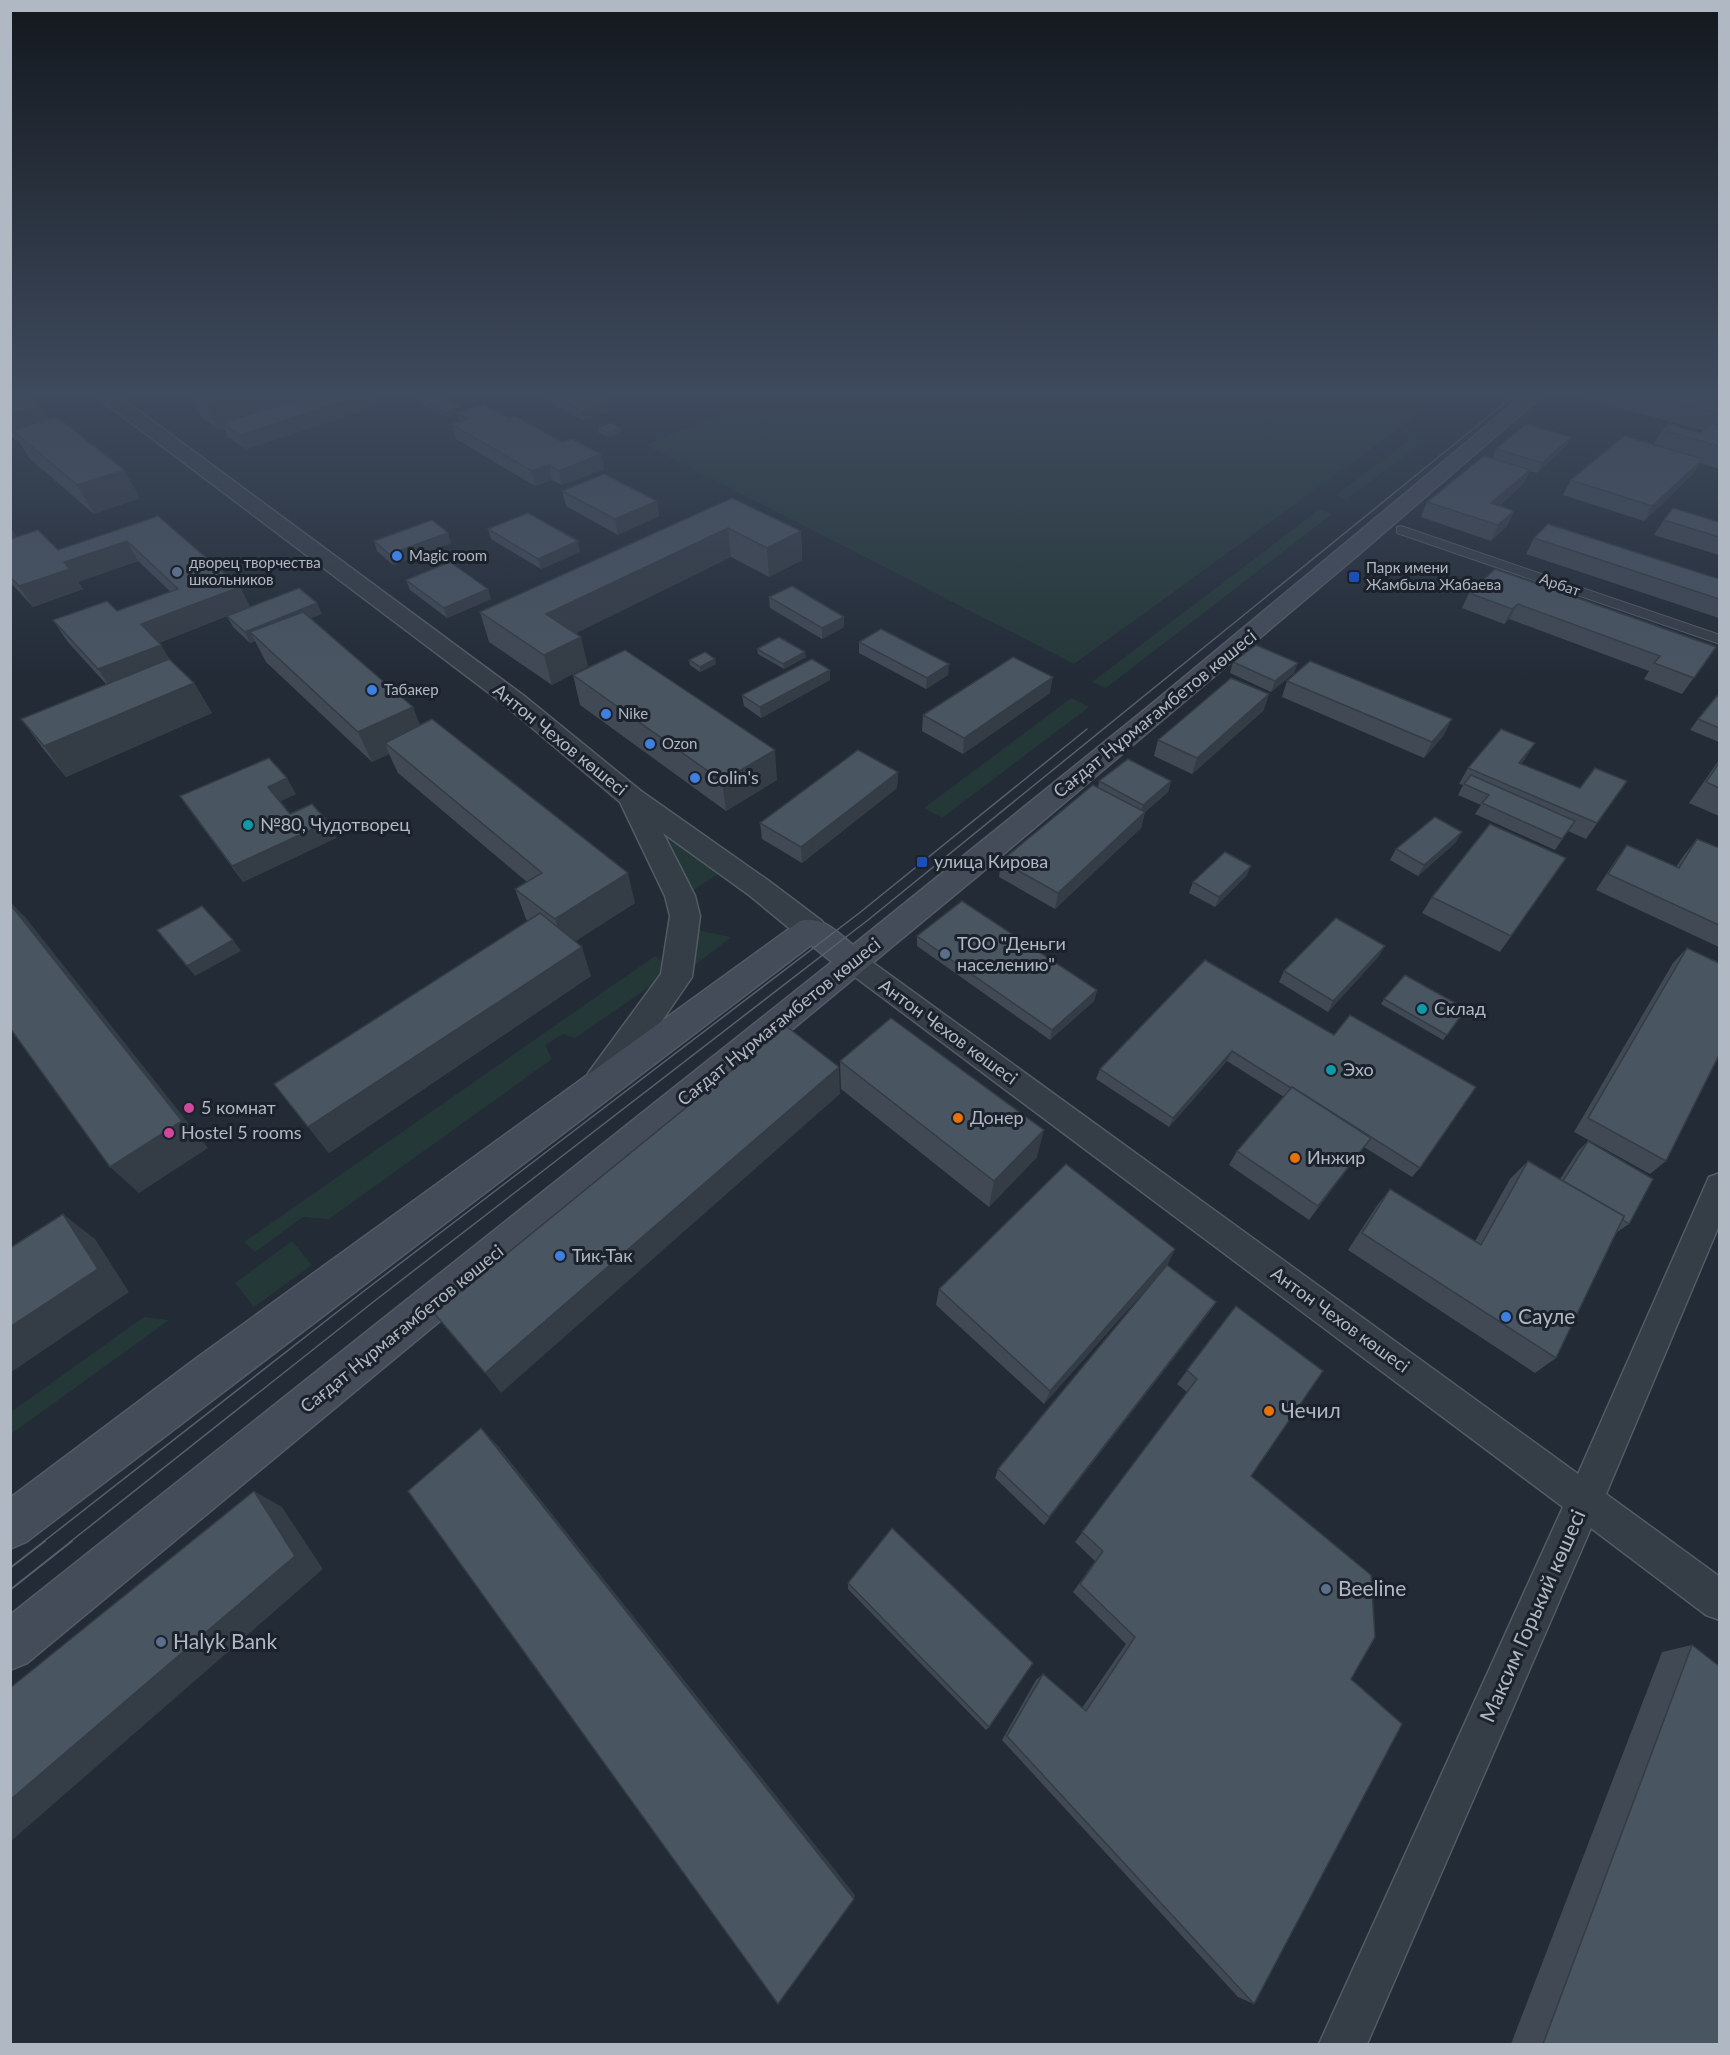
<svg xmlns="http://www.w3.org/2000/svg" width="1730" height="2055" font-family="Lato,sans-serif">
<style>
.green{fill:#253838}
.lines{fill:none;stroke-linecap:round;stroke-linejoin:round}
.pedestrian-casing{stroke:#535b65;stroke-width:2}
.minor-casing{stroke:#535b65;stroke-width:3}
.tertiary-casing{stroke:#535b65;stroke-width:3}
.secondary-casing{stroke:#535b65;stroke-width:3}
.pedestrian{fill:#353d47;fill-rule:evenodd}
.minor{fill:#353d47;fill-rule:evenodd}
.tertiary{fill:#353d47;fill-rule:evenodd}
.secondary{fill:#444c5a;fill-rule:evenodd}
.tram-far1{stroke:#57616e;stroke-width:1.5}
.tram{stroke:#57616e;stroke-width:2}
.wall{fill:#404954}
.shaded-wall{fill:#343c45}
.building{fill:#4a5562;stroke:#343c45;stroke-width:1.5}
.shop-dot{fill:#3f7fe0;stroke:#1b222b;stroke-width:2}
.service-dot{fill:#5c6f8a;stroke:#1b222b;stroke-width:2}
.transit-dot{fill:#1a4fb4;stroke:#1b222b;stroke-width:2}
.culture-dot{fill:#0f9aa8;stroke:#1b222b;stroke-width:2}
.hotel-dot{fill:#d1479c;stroke:#1b222b;stroke-width:2}
.food-dot{fill:#e8710a;stroke:#1b222b;stroke-width:2}
.labels{text-anchor:middle;stroke-width:6;stroke-linejoin:round;paint-order:stroke}
.far-poi-label{font-size:15px;fill:#b0b8c3;stroke:#1b222b;text-anchor:start}
.far-street-label{font-size:15px;fill:#b0b8c3;stroke:#1b222b}
.street-label{font-size:18px;fill:#b0b8c3;stroke:#1b222b}
.poi-label{font-size:18px;fill:#b0b8c3;stroke:#1b222b;text-anchor:start}
.near-poi-label{font-size:21px;fill:#b0b8c3;stroke:#1b222b;text-anchor:start}
.near-street-label{font-size:21px;fill:#b0b8c3;stroke:#1b222b}
</style>
<rect width="100%" height="100%" fill="#222b36"/>
<!-- green -->
<g class="green">
<path d="M784 390H1453L1074 664 646 445Z"/>
<path d="M1541 394 1553 398 1514 429 1504 426Z"/>
<path d="M1413 438 1425 441 1347 499 1335 495Z"/>
<path d="M1320 509 1332 514 1106 688 1092 682Z"/>
<path d="M1071 698 1089 707 942 818 924 808Z"/>
<path d="M659 832 718 874 692 891Z"/>
<path d="M697 930 731 937 686 972Z"/>
<path d="M655 956 674 970 575 1038 563 1034 545 1045 552 1059 329 1219 303 1217 255 1252 244 1242Z"/>
<path d="M292 1241 312 1265 254 1307 235 1283Z"/>
<path d="M144 1317 169 1320 11 1434V1412Z"/>
</g>
<g class="lines">
<defs>
<path id="pedestrian" d="M1401 526 1720 635V644L1397 533V527Z"/>
<path id="minor" d="M852 951 861 954 1578 1474 1709 1177 1720 1173V1223L1606 1494 1720 1577V1620L1706 1615 1591 1528 1367 2044H1319L1563 1507 843 968 839 961 843 954Z"/>
<path id="tertiary" d="M88 390H108L139 411 523 695 641 791 769 881 822 921 826 929 822 937 811 940 800 937 749 895 663 833 695 896 700 916 692 977 613 1092 601 1096 589 1092 584 1082 589 1072 661 974 670 916 665 896 620 802 505 705Z"/>
<path id="secondary" d="M1530 390H1549L1359 554 981 873 27 1663 10 1670V1615L832 962 811 945 26 1542 10 1549V1498L198 1357 800 921C822 915 837 932 853 945L1153 703Z"/>
</defs>
<!-- pedestrian casing -->
<use href="#pedestrian" class="pedestrian-casing"/>
<!-- minor casing -->
<use href="#minor" class="minor-casing"/>
<!-- tertiary casing -->
<use href="#tertiary" class="tertiary-casing"/>
<!-- secondary casing -->
<use href="#secondary" class="secondary-casing"/>
<!-- pedestrian -->
<use href="#pedestrian" class="pedestrian"/>
<!-- minor -->
<use href="#minor" class="minor"/>
<!-- tertiary -->
<use href="#tertiary" class="tertiary"/>
<!-- secondary -->
<use href="#secondary" class="secondary"/>
<!-- tram-far1 -->
<g class="tram-far1">
<path d="M43 1542 364 1291 858 914 1087 729"/>
<path d="M70 1542 377 1299 868 920 1521 390"/>
</g>
<!-- tram -->
<g class="tram">
<path d="M10 1568 45 1541"/>
<path d="M10 1590 72 1541"/>
</g>
</g>
<!-- wall -->
<g class="wall">
<path d="M10 390 49 419 140 498 94 514 29 458 20 443 10 436Z"/>
<path d="M157 390H191L168 397Z"/>
<path d="M525 390H587L608 401 610 411 583 420Z"/>
<path d="M1569 390H1689L1719 398V469L1700 463 1694 473 1644 521 1563 495 1571 480 1654 444 1662 430 1701 433 1704 431 1567 394Z"/>
<path d="M190 391 373 392 378 406 246 449 228 437 224 428 218 429 202 418Z"/>
<path d="M420 399 462 411 509 418 562 442 601 454 604 469 562 485 552 480 535 486 456 439 451 424 460 422 457 414 446 417 421 404Z"/>
<path d="M598 428H620L621 433 608 437 599 433Z"/>
<path d="M1566 446 1537 473 1530 471 1523 484 1499 506 1514 511 1507 526 1491 541 1421 517 1427 502 1492 458 1496 449Z"/>
<path d="M562 491 657 501 659 516 618 535 566 506Z"/>
<path d="M732 498 801 531 802 560 769 577 731 557 576 633 588 666 552 685 489 642 480 612Z"/>
<path d="M158 516 240 587 250 607 159 643 170 660 194 683 212 713 66 777 44 750 21 719 107 685 67 641 53 620 117 611 171 592 138 561 78 582 83 589 33 607 10 582V527L17 537 58 550Z"/>
<path d="M1664 520 1719 522V555L1654 535Z"/>
<path d="M488 529 580 552 541 569 491 539Z"/>
<path d="M1534 538 1719 579V618L1526 554Z"/>
<path d="M374 541 451 543 393 565 377 551Z"/>
<path d="M406 580 491 599 447 618 410 590Z"/>
<path d="M1469 593 1716 647 1682 694 1644 679 1649 671 1509 619 1504 624 1462 608Z"/>
<path d="M769 597 844 627 822 639 770 608Z"/>
<path d="M322 614 310 618 421 725 635 903 575 941 591 976 329 1153 274 1084 528 921 526 919 515 889 527 882 398 773 389 754 372 762 266 662 255 641 250 643 233 627 227 616Z"/>
<path d="M859 642 948 675 926 689 859 653Z"/>
<path d="M757 649 806 657 784 669 758 654Z"/>
<path d="M689 660 716 664 700 672 690 665Z"/>
<path d="M1233 662 1294 673 1271 692 1230 673Z"/>
<path d="M830 670V680L761 718 744 706 742 695Z"/>
<path d="M573 675 777 780 726 811 580 705Z"/>
<path d="M1287 681 1444 735 1424 758 1282 697Z"/>
<path d="M1050 693 963 754 922 731 923 715Z"/>
<path d="M1719 697V742L1690 730 1698 719Z"/>
<path d="M1264 710 1192 774 1154 756 1158 740Z"/>
<path d="M1525 759 1521 764 1580 788 1627 781 1586 839 1568 831 1555 850 1475 814 1481 805 1458 795 1463 785 1459 784 1468 768Z"/>
<path d="M1719 760V816L1689 803Z"/>
<path d="M898 772 897 788 802 863 762 839 760 823Z"/>
<path d="M1099 781H1171L1168 792 1145 812 1141 828 1055 909 999 877 1001 861 1098 788Z"/>
<path d="M296 794 280 801 290 814 328 822 336 838 243 882 191 812 180 796Z"/>
<path d="M1697 839 1719 848V947L1596 890 1615 861 1627 845 1676 867 1684 855Z"/>
<path d="M1456 842 1418 876 1390 860 1396 849Z"/>
<path d="M1566 858 1500 952 1422 913 1432 897Z"/>
<path d="M1251 866 1246 876 1215 907 1189 893 1193 882Z"/>
<path d="M917 936 1097 990 1094 1001 1050 1040 917 946Z"/>
<path d="M1687 948 1666 1161 1650 1174 1574 1132 1673 963Z"/>
<path d="M1379 956 1328 1012 1279 982 1284 971Z"/>
<path d="M1205 960 1420 1168 1412 1177 1364 1147 1309 1220 1229 1165 1237 1151 1284 1097 1227 1061 1169 1127 1096 1079 1100 1069Z"/>
<path d="M1384 999 1466 1009 1443 1040 1381 1004Z"/>
<path d="M840 1061 1037 1157 989 1207 841 1089Z"/>
<path d="M1588 1141 1629 1224 1617 1232 1556 1358 1535 1373 1348 1250 1376 1207 1390 1189 1475 1241 1510 1179 1528 1161 1560 1179 1578 1151Z"/>
<path d="M1175 1249 1167 1265 1216 1302 1208 1314 1044 1525 995 1478 998 1469 1163 1270 1044 1404 936 1305 939 1289Z"/>
<path d="M1236 1306 1251 1476 1351 1679 1254 2004 1238 1997 1002 1740 1036 1680 1043 1674 1082 1708 1126 1644 1073 1592 1095 1561 1075 1542 1187 1392 1177 1384Z"/>
<path d="M848 1583 989 1727 986 1730 848 1589Z"/>
<path d="M1692 1645 1719 2044H1511L1662 1652Z"/>
</g>
<!-- shaded-wall -->
<g class="shaded-wall">
<path d="M165 390H191L168 397Z"/>
<path d="M248 390H345L222 423 224 428 218 429 206 403Z"/>
<path d="M373 392 378 406 246 449 239 435Z"/>
<path d="M608 401 610 411 583 420 581 411Z"/>
<path d="M41 405 57 432 12 430 20 443H19L10 429V414Z"/>
<path d="M461 407 462 412 446 417 445 413Z"/>
<path d="M620 428 621 433 608 437 607 433Z"/>
<path d="M1571 437 1566 446 1537 473 1542 463Z"/>
<path d="M601 454 604 469 562 485 559 471Z"/>
<path d="M1703 459 1694 473 1644 521 1652 506Z"/>
<path d="M549 465 552 480 535 486 532 471Z"/>
<path d="M124 470 140 498 94 514 77 485Z"/>
<path d="M1530 470 1523 484 1484 519 1491 503Z"/>
<path d="M657 501 659 516 618 535 615 519Z"/>
<path d="M1514 511 1507 526 1491 541 1498 525Z"/>
<path d="M10 527 19 540 10 543Z"/>
<path d="M728 528 731 557 554 644 546 614Z"/>
<path d="M801 531 802 560 769 577 767 548Z"/>
<path d="M448 533 451 543 393 565 389 554Z"/>
<path d="M127 541 138 561 78 582 83 589 33 607 19 586 64 562Z"/>
<path d="M578 541 580 552 541 569 538 559Z"/>
<path d="M240 587 250 607 153 645 141 624Z"/>
<path d="M488 589 491 599 447 618 444 608Z"/>
<path d="M317 603 322 614 258 639 250 632 255 641 250 643 245 632Z"/>
<path d="M1518 604 1509 619 1504 624 1512 609Z"/>
<path d="M844 617V627L822 639V628Z"/>
<path d="M581 637 588 666 552 685 544 655Z"/>
<path d="M161 645 173 666 112 690 98 669Z"/>
<path d="M805 652 806 657 784 669 783 664Z"/>
<path d="M715 659 716 664 700 672V667Z"/>
<path d="M1298 663 1294 673 1271 692 1275 681Z"/>
<path d="M949 664 948 675 926 689 927 678Z"/>
<path d="M830 670V680L761 718 760 707Z"/>
<path d="M1053 677 1050 693 963 754 964 738Z"/>
<path d="M194 683 212 713 66 777 44 746Z"/>
<path d="M1269 694 1264 710 1192 774 1197 758Z"/>
<path d="M413 707 425 737 385 743 389 754 372 762 358 732Z"/>
<path d="M1452 719 1444 735 1424 758 1432 742Z"/>
<path d="M1535 743 1525 759 1510 779 1519 763Z"/>
<path d="M775 750 777 780 726 811 722 781Z"/>
<path d="M898 772 897 788 802 863 801 847Z"/>
<path d="M287 778 296 794 277 803 268 787Z"/>
<path d="M1171 781 1168 792 1140 816 1143 805Z"/>
<path d="M1145 812 1141 828 1055 909 1058 893Z"/>
<path d="M328 822 336 838 243 882 232 866Z"/>
<path d="M1462 832 1456 842 1418 876 1424 865Z"/>
<path d="M1251 866 1246 876 1215 907 1219 897Z"/>
<path d="M628 873 635 903 565 948 555 919Z"/>
<path d="M10 902 26 918 208 1148 139 1193 110 1167Z"/>
<path d="M233 940 241 951 195 976 187 966Z"/>
<path d="M1385 946 1379 956 1328 1012 1333 1001Z"/>
<path d="M582 947 591 976 329 1153 308 1127Z"/>
<path d="M1097 990 1094 1001 1050 1040 1052 1030Z"/>
<path d="M1232 1051 1227 1061 1169 1127 1173 1118Z"/>
<path d="M839 1067 840 1094 501 1393 485 1373Z"/>
<path d="M1044 1130 1037 1157 989 1207 994 1181Z"/>
<path d="M63 1214 95 1239 129 1292 10 1373V1327Z"/>
<path d="M1175 1249 1166 1266 1044 1404 1050 1391Z"/>
<path d="M1216 1302 1208 1314 1044 1525 1049 1517Z"/>
<path d="M481 1428 498 1446 855 1895 854 1899Z"/>
<path d="M254 1491 282 1507 323 1569 10 1842V1800Z"/>
</g>
<!-- building -->
<g class="building">
<path d="M10 390H22L41 405 10 414Z"/>
<path d="M192 390H248L206 403 190 391Z"/>
<path d="M326 390H370L373 392 239 435 222 423Z"/>
<path d="M541 390H587L608 401 581 411Z"/>
<path d="M1633 390H1689L1719 398V413Z"/>
<path d="M436 394 461 407 445 413 420 399Z"/>
<path d="M484 404 509 418 515 416 562 442 572 439 601 454 559 471 549 465 532 471 451 424 467 419 457 413Z"/>
<path d="M57 417 124 470 77 485 12 430Z"/>
<path d="M611 423 620 428 607 433 598 428Z"/>
<path d="M1710 423 1719 426V446L1662 430 1669 424 1701 433Z"/>
<path d="M1526 424 1571 437 1542 463 1496 449Z"/>
<path d="M1624 436 1703 459 1652 506 1571 480Z"/>
<path d="M1484 456 1530 470 1491 503 1514 511 1498 525 1427 502Z"/>
<path d="M604 474 657 501 615 519 562 491Z"/>
<path d="M732 498 801 531 767 548 728 528 546 614 581 637 544 655 480 612Z"/>
<path d="M1673 508 1719 522V537L1664 520Z"/>
<path d="M528 513 578 541 538 559 488 529Z"/>
<path d="M158 516 240 587 141 624 161 645 98 669 53 620 107 601 117 611 178 589 127 541 64 562 70 569 19 586 10 577V539L38 530 58 550Z"/>
<path d="M432 520 448 533 389 554 374 541Z"/>
<path d="M1548 524 1719 579V599L1534 538Z"/>
<path d="M450 562 488 589 444 608 406 580Z"/>
<path d="M1495 569 1716 647 1694 678 1654 663 1660 656 1518 604 1512 609 1469 593Z"/>
<path d="M792 586 844 617 822 628 769 597Z"/>
<path d="M299 588 317 603 245 632 227 616Z"/>
<path d="M303 612 413 707 358 732 250 632Z"/>
<path d="M881 629 949 664 927 678 859 642Z"/>
<path d="M779 637 805 652 783 664 757 649Z"/>
<path d="M1256 645 1298 663 1275 681 1233 662Z"/>
<path d="M625 650 775 750 722 781 573 675Z"/>
<path d="M705 652 715 659 700 667 689 660Z"/>
<path d="M1013 657 1053 677 964 738 923 715Z"/>
<path d="M169 659 194 683 44 746 21 719Z"/>
<path d="M812 659 830 670 760 707 742 695Z"/>
<path d="M1310 661 1452 719 1432 742 1287 681Z"/>
<path d="M1231 678 1269 694 1197 758 1158 740Z"/>
<path d="M1717 696 1719 697V728L1698 719Z"/>
<path d="M432 719 628 873 555 919 515 889 542 873 385 743Z"/>
<path d="M1501 729 1535 743 1519 763 1580 788 1595 768 1627 781 1597 823 1468 768Z"/>
<path d="M858 750 898 772 801 847 760 823Z"/>
<path d="M269 758 287 778 268 787 290 814 312 804 328 822 232 866 180 796Z"/>
<path d="M1128 759 1171 781 1143 805 1099 781Z"/>
<path d="M1719 763V788L1706 782Z"/>
<path d="M1471 775 1575 821 1562 839 1482 803 1489 795 1464 784Z"/>
<path d="M1093 785 1145 812 1058 893 1001 861Z"/>
<path d="M1435 817 1462 832 1424 865 1396 849Z"/>
<path d="M1490 824 1566 858 1511 936 1432 897Z"/>
<path d="M1697 839 1719 848V925L1608 874 1627 845 1679 868Z"/>
<path d="M1225 852 1251 866 1219 897 1193 882Z"/>
<path d="M962 901 1097 990 1052 1030 917 936Z"/>
<path d="M10 904 182 1121 110 1167 10 1028Z"/>
<path d="M202 906 233 940 187 966 157 930Z"/>
<path d="M540 913 582 947 308 1127 274 1084Z"/>
<path d="M1336 918 1385 946 1333 1001 1284 971Z"/>
<path d="M1687 948 1719 963V1055L1666 1161 1588 1118Z"/>
<path d="M1205 960 1334 1035 1350 1015 1476 1087 1420 1168 1292 1087 1291 1088 1232 1051 1173 1118 1100 1069Z"/>
<path d="M1405 975 1466 1009 1447 1035 1384 999Z"/>
<path d="M891 1018 1044 1130 994 1181 840 1061Z"/>
<path d="M786 1026 839 1067 485 1373 434 1313Z"/>
<path d="M1292 1087 1371 1138 1318 1206 1237 1151Z"/>
<path d="M1588 1141 1653 1179 1629 1224 1623 1220 1624 1216 1563 1181Z"/>
<path d="M1528 1161 1624 1216 1556 1358 1362 1233 1390 1189 1481 1245Z"/>
<path d="M1066 1164 1175 1249 1050 1391 939 1289Z"/>
<path d="M63 1214 98 1269 10 1327V1248Z"/>
<path d="M1167 1265 1216 1302 1049 1517 998 1469Z"/>
<path d="M1236 1306 1323 1371 1251 1476 1371 1575 1375 1637 1351 1679 1402 1724 1254 2004 1007 1736 1043 1674 1086 1711 1135 1637 1080 1584 1103 1551 1082 1532 1197 1379 1187 1370Z"/>
<path d="M481 1428 854 1899 778 2004 408 1491Z"/>
<path d="M254 1491 295 1556 10 1800V1688Z"/>
<path d="M892 1528 1033 1663 989 1727 848 1583Z"/>
<path d="M1692 1645 1719 1666V2044H1543Z"/>
</g>
<!-- sky -->
<linearGradient id="sky" x2="0" y2="1"><stop stop-color="#13181e"/><stop offset="0.58" stop-color="#3e4a5d"/><stop offset="1" stop-color="#3e4a5d" stop-opacity="0"/></linearGradient>
<rect width="1730" height="678" fill="url(#sky)"/>
<!-- markers -->
<g class="shop-dot">
<circle cx="397" cy="556" r="6"/>
<circle cx="372" cy="690" r="6"/>
<circle cx="606" cy="714" r="6"/>
<circle cx="650" cy="744" r="6"/>
<circle cx="695" cy="778" r="6"/>
<circle cx="560" cy="1256" r="6"/>
<circle cx="1506" cy="1317" r="6"/>
</g>
<g class="service-dot">
<circle cx="177" cy="572" r="6"/>
<circle cx="945" cy="954" r="6"/>
<circle cx="1326" cy="1589" r="6"/>
<circle cx="161" cy="1642" r="6"/>
</g>
<g class="transit-dot">
<rect x="1348" y="571" width="12" height="12" rx="3"/>
<rect x="916" y="856" width="12" height="12" rx="3"/>
</g>
<g class="culture-dot">
<circle cx="248" cy="825" r="6"/>
<circle cx="1422" cy="1009" r="6"/>
<circle cx="1331" cy="1070" r="6"/>
</g>
<g class="hotel-dot">
<circle cx="189" cy="1108" r="6"/>
<circle cx="169" cy="1133" r="6"/>
</g>
<g class="food-dot">
<circle cx="958" cy="1118" r="6"/>
<circle cx="1295" cy="1158" r="6"/>
<circle cx="1269" cy="1411" r="6"/>
</g>
<g class="labels">
<!-- far-poi labels -->
<g class="far-poi-label">
<text x="409" y="561">Magic room</text>
<text x="189" y="568">дворец творчества<tspan x="189" dy="17">школьников</tspan></text>
<text x="1366" y="573">Парк имени<tspan x="1366" dy="17">Жамбыла Жабаева</tspan></text>
<text x="384" y="695">Табакер</text>
<text x="618" y="719">Nike</text>
<text x="662" y="749">Ozon</text>
</g>
<!-- far-street labels -->
<g class="far-street-label">
<text transform="translate(1560 585) rotate(19)" y="5">Арбат</text>
</g>
<!-- street labels -->
<g class="street-label">
<text transform="translate(1155 714) rotate(-39)" y="6">Сағдат Нұрмағамбетов көшесі</text>
<text transform="translate(560 740) rotate(39)" y="6">Антон Чехов көшесі</text>
<text transform="translate(779 1022) rotate(-39)" y="6">Сағдат Нұрмағамбетов көшесі</text>
<text transform="translate(948 1032) rotate(36)" y="6">Антон Чехов көшесі</text>
<text transform="translate(1340 1320) rotate(36)" y="6">Антон Чехов көшесі</text>
<text transform="translate(402 1329) rotate(-39)" y="6">Сағдат Нұрмағамбетов көшесі</text>
</g>
<!-- poi labels -->
<g class="poi-label">
<text x="707" y="784">Colin's</text>
<text x="260" y="831">№80, Чудотворец</text>
<text x="934" y="868">улица Кирова</text>
<text x="957" y="950">ТОО "Деньги<tspan x="957" dy="21">населению"</tspan></text>
<text x="1434" y="1015">Склад</text>
<text x="1343" y="1076">Эхо</text>
<text x="201" y="1114">5 комнат</text>
<text x="970" y="1124">Донер</text>
<text x="181" y="1139">Hostel 5 rooms</text>
<text x="1307" y="1164">Инжир</text>
<text x="572" y="1262">Тик-Так</text>
</g>
<!-- near-poi labels -->
<g class="near-poi-label">
<text x="1518" y="1324">Сауле</text>
<text x="1281" y="1418">Чечил</text>
<text x="1338" y="1596">Beeline</text>
<text x="173" y="1649">Halyk Bank</text>
</g>
<!-- near-street labels -->
<g class="near-street-label">
<text transform="translate(1533 1616) rotate(-66)" y="7">Максим Горький көшесі</text>
</g>
</g>
<!-- border -->
<rect width="1730" height="2055" fill="none" stroke="#b0b8c3" stroke-width="24"/>
</svg>
